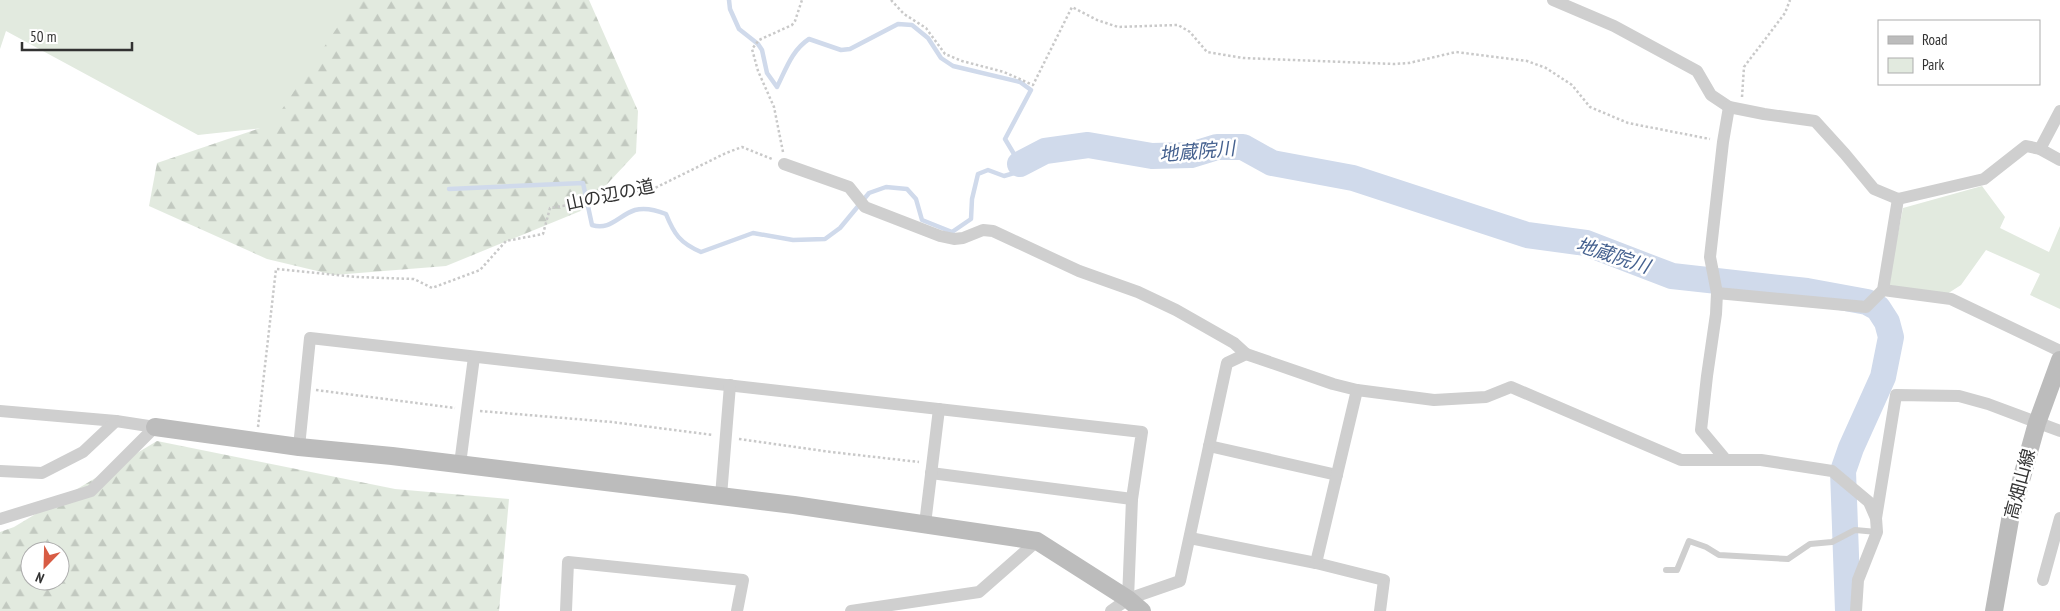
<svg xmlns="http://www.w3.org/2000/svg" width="2060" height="611" font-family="'PT Sans Narrow','Noto Sans JP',sans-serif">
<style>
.green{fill:#e2eadf}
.forest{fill:url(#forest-firs);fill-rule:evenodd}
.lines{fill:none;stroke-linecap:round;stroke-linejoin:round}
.stream{stroke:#d0daeb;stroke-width:4.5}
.river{stroke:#d0daeb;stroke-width:26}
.path{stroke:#c9c9c9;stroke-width:2.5;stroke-dasharray:2.5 2.5;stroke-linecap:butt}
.lane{stroke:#cfcfcf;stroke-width:6}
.street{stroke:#cfcfcf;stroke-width:12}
.secondary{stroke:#bcbcbc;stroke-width:18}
.labels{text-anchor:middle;stroke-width:5;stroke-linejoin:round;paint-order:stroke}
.street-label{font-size:18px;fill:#323232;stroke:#fff}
.water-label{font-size:19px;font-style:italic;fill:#45618f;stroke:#fff}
</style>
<defs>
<pattern id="forest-firs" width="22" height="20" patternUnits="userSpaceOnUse" patternTransform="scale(1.25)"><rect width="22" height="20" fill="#e2eadf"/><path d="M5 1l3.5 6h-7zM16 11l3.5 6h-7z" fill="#c2c9c0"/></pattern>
</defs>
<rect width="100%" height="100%" fill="#fff"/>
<!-- green -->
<g class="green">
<path d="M0 0H382L368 117 198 135 6 31 0 49Z"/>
<path d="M1982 186 2005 217 2000 228 2049 252 2060 226V309L2030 295 2040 274 1986 250 1961 285 1947 294 1888 285 1903 208Z"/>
</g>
<!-- forest -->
<g class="forest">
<path d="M346 0H589L638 111 636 153 583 210 446 266 334 275 267 259 149 206 157 163 272 124 347 13Z"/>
<path d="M157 441 395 489 509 499 499 611H0V532L14 527ZM30 551H60V581H30Z"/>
</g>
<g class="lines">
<!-- stream -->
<path class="stream" d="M449 189 583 183 592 225C610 231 619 215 635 210 646 207 656 210 666 214 674 234 680 243 701 252L753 233 793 240 825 239 840 228 869 193 886 187 907 189 916 199 922 220 952 232 971 219 972 199 978 174 988 170 1004 176 1018 172 1020 164 1005 139 1031 90 1020 82 953 66 941 58 928 38 912 25 898 24 850 49 841 50 809 39C792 50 786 69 777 87L767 73 762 50 758 44 739 29 730 9 729 0"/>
<!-- river -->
<path class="river" d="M1020 164 1045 151 1088 145 1152 156 1191 155 1217 147H1243L1272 163 1353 178 1527 235 1586 243 1672 276 1807 291 1867 302 1878 308 1887 322 1891 337 1883 377 1851 448 1843 471 1848 611"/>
<!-- path -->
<g class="path">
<path d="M891 0 904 14 926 28 945 54 962 61 1004 72 1033 85 1072 7 1097 20 1118 27 1178 25 1190 32 1207 52 1243 58 1394 64 1409 63 1456 52 1527 61 1546 68 1572 85 1590 107 1628 123 1710 139"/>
<path d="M1742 97 1744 67 1785 13 1790 0"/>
<path d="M783 152 774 107 758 71 752 49 759 40 792 25 795 21 802 0"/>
<path d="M316 390 455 408"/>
<path d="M480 411 612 422 713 435"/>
<path d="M258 427 276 269 356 277 414 279 432 288 480 270 506 241 543 234 550 208 605 199 655 188 726 153 742 147 772 159"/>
<path d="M739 439 831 452 919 462"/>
</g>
<!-- lane -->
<path class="lane" d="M1666 570H1677L1689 541 1706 547 1719 555 1788 559 1810 544 1832 542 1855 530 1877 532"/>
<!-- street -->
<g class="street">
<path d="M1553 0 1614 26 1697 71 1711 95 1729 107 1764 114 1815 121 1845 154 1874 189 1898 199 1984 179 2026 146 2040 149 2060 160"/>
<path d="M1729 107 1723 142 1710 257 1717 293 1716 314 1707 376 1701 430 1726 460H1761L1832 471 1869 502 1876 518 1877 532 1858 580 1856 611"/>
<path d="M2040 149 2060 111"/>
<path d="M784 164 849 187 865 207 940 236 954 239 963 238 983 230 993 231 1079 271 1138 292 1176 310 1234 343 1246 354"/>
<path d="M1883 290 1951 299 2060 351"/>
<path d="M1717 293 1866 307 1883 290 1898 199"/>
<path d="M0 411 116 421 155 427"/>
<path d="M1209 446 1337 475"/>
<path d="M299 447 310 338 1142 432 1132 499 1128 599"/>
<path d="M460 464 474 357"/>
<path d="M0 471 42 473 83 452 116 421"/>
<path d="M931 473 1132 499"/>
<path d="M721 496 730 385"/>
<path d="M1876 518 1896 395 1959 396 1988 404 2060 431"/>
<path d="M0 519 91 491 155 427"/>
<path d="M925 524 939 409"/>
<path d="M1190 538 1316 563 1384 580 1380 611"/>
<path d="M1316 563 1357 390"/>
<path d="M2043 580 2060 518"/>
<path d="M566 611 568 562 743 580 737 611"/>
<path d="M851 611 979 592 1037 541"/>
<path d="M1111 611 1128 599 1180 581 1227 363 1246 354 1333 384 1357 390 1434 400 1486 397 1511 387 1681 460H1726"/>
</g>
<!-- secondary -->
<g class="secondary">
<path d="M155 427 299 447 392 456 794 505 1037 541 1128 599 1142 611"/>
<path d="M1994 611 2010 520 2037 423 2060 360"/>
</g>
</g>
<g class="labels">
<!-- street labels -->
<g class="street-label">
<text transform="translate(610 195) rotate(-12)" y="6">山の辺の道</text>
<text transform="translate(2020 484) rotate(-75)" y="6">高畑山線</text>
</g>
<!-- water labels -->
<g class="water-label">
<text transform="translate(1197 151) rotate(-5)" y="7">地蔵院川</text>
<text transform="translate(1613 255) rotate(18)" y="7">地蔵院川</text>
</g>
</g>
<!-- legend -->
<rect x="1878" y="20" width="162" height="65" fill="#ffffff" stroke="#adadad"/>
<rect x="1888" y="36" width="25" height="8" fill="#bcbcbc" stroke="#adadad"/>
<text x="1922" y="45" font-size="15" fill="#323232">Road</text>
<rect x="1888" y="58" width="25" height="15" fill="#e2eadf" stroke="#adadad"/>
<text x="1922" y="70" font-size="15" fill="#323232">Park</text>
<!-- north arrow -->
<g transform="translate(45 566) rotate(203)"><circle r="24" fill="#ffffff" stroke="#adadad"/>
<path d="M0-4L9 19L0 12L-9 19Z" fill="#d85c44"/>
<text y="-8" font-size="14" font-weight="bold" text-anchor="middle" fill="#323232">N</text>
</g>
<!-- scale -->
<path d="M22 42v8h110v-8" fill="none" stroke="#323232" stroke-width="2.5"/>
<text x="30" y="42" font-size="15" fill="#323232" stroke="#ffffff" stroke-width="4" paint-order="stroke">50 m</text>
</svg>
